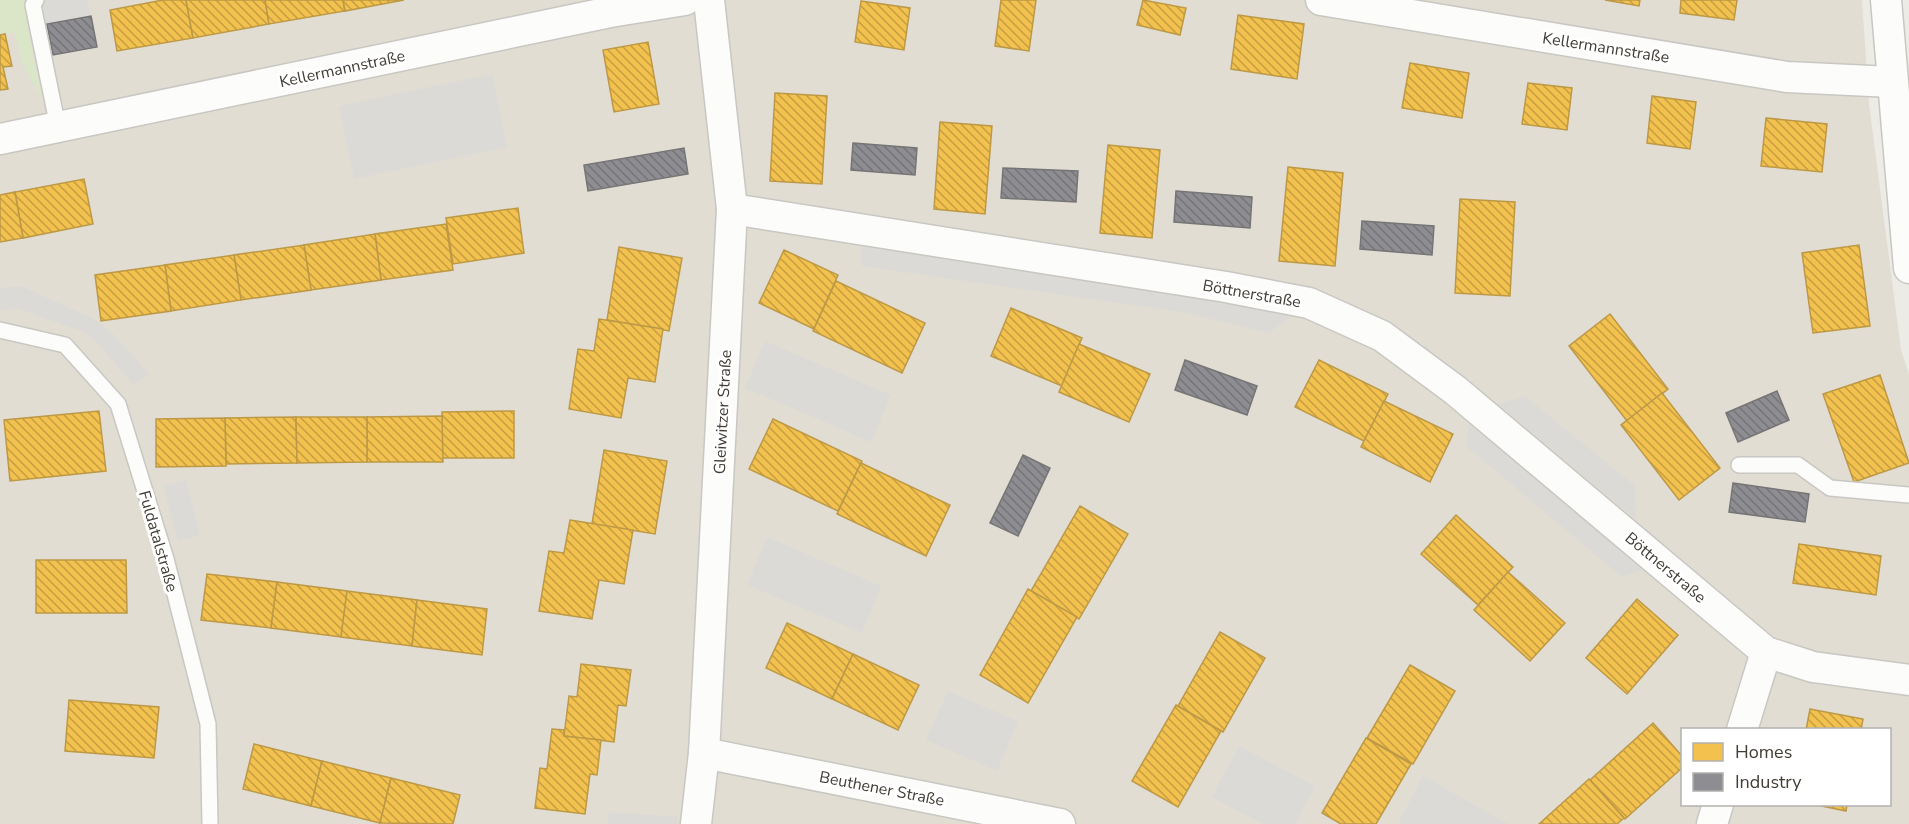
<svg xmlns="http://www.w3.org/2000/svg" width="1909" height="824" font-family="'Nunito Sans',sans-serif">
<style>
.residential{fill:#e1ddd3;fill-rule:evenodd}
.green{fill:#dae6c7}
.parking{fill:#dcdad6}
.homes{fill:url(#homes-back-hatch);stroke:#bd9946;stroke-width:1.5}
.industry{fill:url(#industry-back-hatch);stroke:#767576;stroke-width:1.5}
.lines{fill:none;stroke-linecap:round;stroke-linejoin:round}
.lane-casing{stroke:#c9c7c2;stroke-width:18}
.street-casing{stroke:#c9c7c2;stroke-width:33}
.lane{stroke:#fcfcfb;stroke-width:15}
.street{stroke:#fcfcfb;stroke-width:30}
.labels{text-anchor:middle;stroke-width:6;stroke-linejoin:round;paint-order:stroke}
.street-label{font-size:16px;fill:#413c34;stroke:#fff}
</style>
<defs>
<pattern id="homes-back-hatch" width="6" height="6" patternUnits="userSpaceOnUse" patternTransform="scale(1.5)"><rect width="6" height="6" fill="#f2c14e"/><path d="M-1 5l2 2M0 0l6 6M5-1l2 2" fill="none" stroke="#c69e42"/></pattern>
<pattern id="industry-back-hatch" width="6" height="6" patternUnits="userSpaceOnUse" patternTransform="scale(1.5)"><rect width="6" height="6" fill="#8d8d92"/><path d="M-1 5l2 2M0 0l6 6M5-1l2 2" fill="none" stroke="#757478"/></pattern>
</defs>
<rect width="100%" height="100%" fill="#edebe6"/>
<!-- residential -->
<path class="residential" d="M0 0H1862L1869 104 1901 350 1909 374V824H0ZM1682 730H1890V804H1682Z"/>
<!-- green -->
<path class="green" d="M0 0H27L32 28 28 29 42 97H40L21 61 14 32 0 35Z"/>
<!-- parking -->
<g class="parking">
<path d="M27 0H87L91 16 32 28Z"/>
<path d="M492 74 507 147 354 179 339 106Z"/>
<path d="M861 245 1187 290 1293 315 1269 333 1182 312 862 266Z"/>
<path d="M21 286 96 320 114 335 149 374 133 385 98 343 84 332 16 308 0 311V288Z"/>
<path d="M765 341 891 395 871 442 745 388Z"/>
<path d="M1525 396 1635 486 1636 519 1498 404Z"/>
<path d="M1469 424 1645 569 1622 577 1466 446Z"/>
<path d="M186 480 200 535 178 541 164 486Z"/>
<path d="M767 537 881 586 862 633 747 585Z"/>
<path d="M948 691 1018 721 997 771 926 740Z"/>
<path d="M1239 746 1315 786 1295 824H1263L1212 797Z"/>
<path d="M1423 776 1508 824H1398Z"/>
<path d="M609 812 678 817 677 824H607Z"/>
</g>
<!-- homes -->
<g class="homes">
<path d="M163 0H186L193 38 117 51 110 10Z"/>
<path d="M186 0H265L269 24 193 38Z"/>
<path d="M265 0H343L345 11 269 24Z"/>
<path d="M343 0H404L345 11Z"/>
<path d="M1001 0H1036L1029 51 995 46Z"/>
<path d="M1143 0 1186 8 1180 35 1137 25Z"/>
<path d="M1605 0H1640L1639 6Z"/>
<path d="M1681 0H1737L1734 20 1680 13Z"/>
<path d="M861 1 910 8 904 50 855 42Z"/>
<path d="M1238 15 1304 24 1297 79 1231 69Z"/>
<path d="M5 34 12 66 3 67 8 89 0 90V35Z"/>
<path d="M648 42 659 104 614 112 603 50Z"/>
<path d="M1410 63 1469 73 1462 118 1402 108Z"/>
<path d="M1528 83 1572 88 1567 130 1522 124Z"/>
<path d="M775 93 827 96 822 184 770 181Z"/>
<path d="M1652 96 1696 102 1690 149 1647 143Z"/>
<path d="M1766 118 1827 124 1822 172 1761 166Z"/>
<path d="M940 122 992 126 985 214 934 209Z"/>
<path d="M1108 145 1160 150 1152 238 1100 233Z"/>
<path d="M1288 167 1343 173 1335 266 1279 261Z"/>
<path d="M84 179 93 224 23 238 15 192Z"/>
<path d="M15 192 23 238 0 242V195Z"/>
<path d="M1460 199 1515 202 1510 296 1455 293Z"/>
<path d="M518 208 524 253 453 264 446 218Z"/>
<path d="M446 224 453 270 381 280 375 234Z"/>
<path d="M375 234 381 280 311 290 304 245Z"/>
<path d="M304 245 311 290 241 300 234 255Z"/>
<path d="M1859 245 1870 326 1813 333 1802 253Z"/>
<path d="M619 247 682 258 669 331 607 320Z"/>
<path d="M784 250 838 275 814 329 759 303Z"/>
<path d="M234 255 241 300 171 311 165 265Z"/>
<path d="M165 265 171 311 101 321 95 275Z"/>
<path d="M836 281 925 323 902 373 813 331Z"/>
<path d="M1011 308 1082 338 1062 386 991 356Z"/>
<path d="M1610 314 1668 389 1627 421 1569 346Z"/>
<path d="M599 319 663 329 655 382 628 378 621 418 569 409 578 349 594 351Z"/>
<path d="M1079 344 1150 374 1129 422 1059 392Z"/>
<path d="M1319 360 1388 394 1364 441 1295 407Z"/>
<path d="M1880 375 1909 463 1854 482 1823 394Z"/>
<path d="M1662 393 1720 468 1679 500 1621 425Z"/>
<path d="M1384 401 1453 434 1430 482 1361 447Z"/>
<path d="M99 411 106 471 10 481 4 420Z"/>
<path d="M514 411V458H442V412Z"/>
<path d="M442 416 443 462H367V417Z"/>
<path d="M296 417 297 463 226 464 225 418Z"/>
<path d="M296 417H367V462L297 463Z"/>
<path d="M225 418 226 466 156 467V419Z"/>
<path d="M773 419 862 461 838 511 749 469Z"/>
<path d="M604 450 667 461 655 534 592 524Z"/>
<path d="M861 463 950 505 926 556 837 514Z"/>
<path d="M1080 506 1128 534 1079 619 1031 591Z"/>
<path d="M1456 515 1513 567 1478 605 1421 554Z"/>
<path d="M570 520 633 530 624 584 599 580 592 619 539 611 549 551 564 553Z"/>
<path d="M1799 544 1881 556 1876 595 1793 583Z"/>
<path d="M36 560H126L127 613H36Z"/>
<path d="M1508 572 1565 623 1530 661 1474 610Z"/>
<path d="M207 574 277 582 271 628 201 620Z"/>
<path d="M277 582 347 591 341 637 271 628Z"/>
<path d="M1028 589 1077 617 1028 703 980 675Z"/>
<path d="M347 591 417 600 412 646 341 637Z"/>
<path d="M1637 599 1678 635 1627 694 1586 658Z"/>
<path d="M417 600 487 609 482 655 412 646Z"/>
<path d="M787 623 853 654 832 699 766 668Z"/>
<path d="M1220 632 1265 658 1223 732 1178 706Z"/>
<path d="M853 654 919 685 898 730 832 699Z"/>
<path d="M581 664 631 670 626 706 618 705 614 742 564 736 569 696 577 697Z"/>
<path d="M1410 665 1455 691 1413 764 1367 738Z"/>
<path d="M69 700 159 707 154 758 65 751Z"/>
<path d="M1176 705 1221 731 1178 807 1132 781Z"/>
<path d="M1810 709 1863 719 1861 730H1806Z"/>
<path d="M1653 723 1682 756V768L1625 819 1590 780Z"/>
<path d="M552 729 564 730V736L601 740 597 775 590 774 585 814 535 808 540 768 547 769Z"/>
<path d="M1366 738 1411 764 1376 824H1341L1322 813Z"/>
<path d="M254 744 322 761 311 806 243 789Z"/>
<path d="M322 761 391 778 380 823 311 806Z"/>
<path d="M391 778 460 795 453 824 380 823Z"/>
<path d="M1589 779 1624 818 1617 824H1539Z"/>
<path d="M1812 804H1847L1846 811Z"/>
</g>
<!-- industry -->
<g class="industry">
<path d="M91 16 97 47 53 55 47 24Z"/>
<path d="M853 143 917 148 915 175 851 170Z"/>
<path d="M684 148 688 174 588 191 584 165Z"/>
<path d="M1003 168 1078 171 1076 202 1001 198Z"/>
<path d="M1176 191 1252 197 1250 228 1174 222Z"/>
<path d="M1362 221 1434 226 1432 255 1360 249Z"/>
<path d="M1185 360 1257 386 1247 415 1175 390Z"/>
<path d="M1777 391 1789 420 1738 442 1726 413Z"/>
<path d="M1023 455 1050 468 1018 536 990 523Z"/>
<path d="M1733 483 1809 494 1805 522 1729 512Z"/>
</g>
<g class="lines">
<defs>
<g id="lane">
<path d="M36 0 33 5 58 127"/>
<path d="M0 330 65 345 118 404 166 559 208 724 210 824"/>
<path d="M1739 465H1798L1830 488 1909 495"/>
</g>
<g id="street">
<path d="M1321 0 1787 77 1892 82"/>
<path d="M1886 0 1909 268"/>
<path d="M0 139 610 12 685 0"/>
<path d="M732 209 1226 287 1309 303 1382 336 1455 390 1766 652 1813 667 1909 680"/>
<path d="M1742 730 1766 652"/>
<path d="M704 753 1060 824"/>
<path d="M696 824 704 753 732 209 709 0"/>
<path d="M1712 824 1718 804"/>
</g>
</defs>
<!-- lane casing -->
<use href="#lane" class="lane-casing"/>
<!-- street casing -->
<use href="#street" class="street-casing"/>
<!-- lane -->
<use href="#lane" class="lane"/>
<!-- street -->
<use href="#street" class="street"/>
</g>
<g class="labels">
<!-- street labels -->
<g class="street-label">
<text transform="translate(1606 47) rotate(9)" y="6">Kellermannstraße</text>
<text transform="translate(342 68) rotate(-12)" y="6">Kellermannstraße</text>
<text transform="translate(1252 293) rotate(10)" y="6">Böttnerstraße</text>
<text transform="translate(722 412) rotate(-87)" y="6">Gleiwitzer Straße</text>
<text transform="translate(159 541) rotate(74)" y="6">Fuldatalstraße</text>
<text transform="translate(1666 567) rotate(40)" y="6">Böttnerstraße</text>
<text transform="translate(882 788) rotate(11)" y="6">Beuthener Straße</text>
</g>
</g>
<!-- legend -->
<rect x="1681" y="728" width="210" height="78" fill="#ffffff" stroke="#b3b1ae" stroke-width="1.5"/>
<rect x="1693" y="743" width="30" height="18" fill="#f2c14e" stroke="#b3b1ae" stroke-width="1.5"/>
<text x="1735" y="758" font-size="18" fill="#413c34">Homes</text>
<rect x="1693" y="773" width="30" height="18" fill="#8d8d92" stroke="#b3b1ae" stroke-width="1.5"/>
<text x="1735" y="788" font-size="18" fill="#413c34">Industry</text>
</svg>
